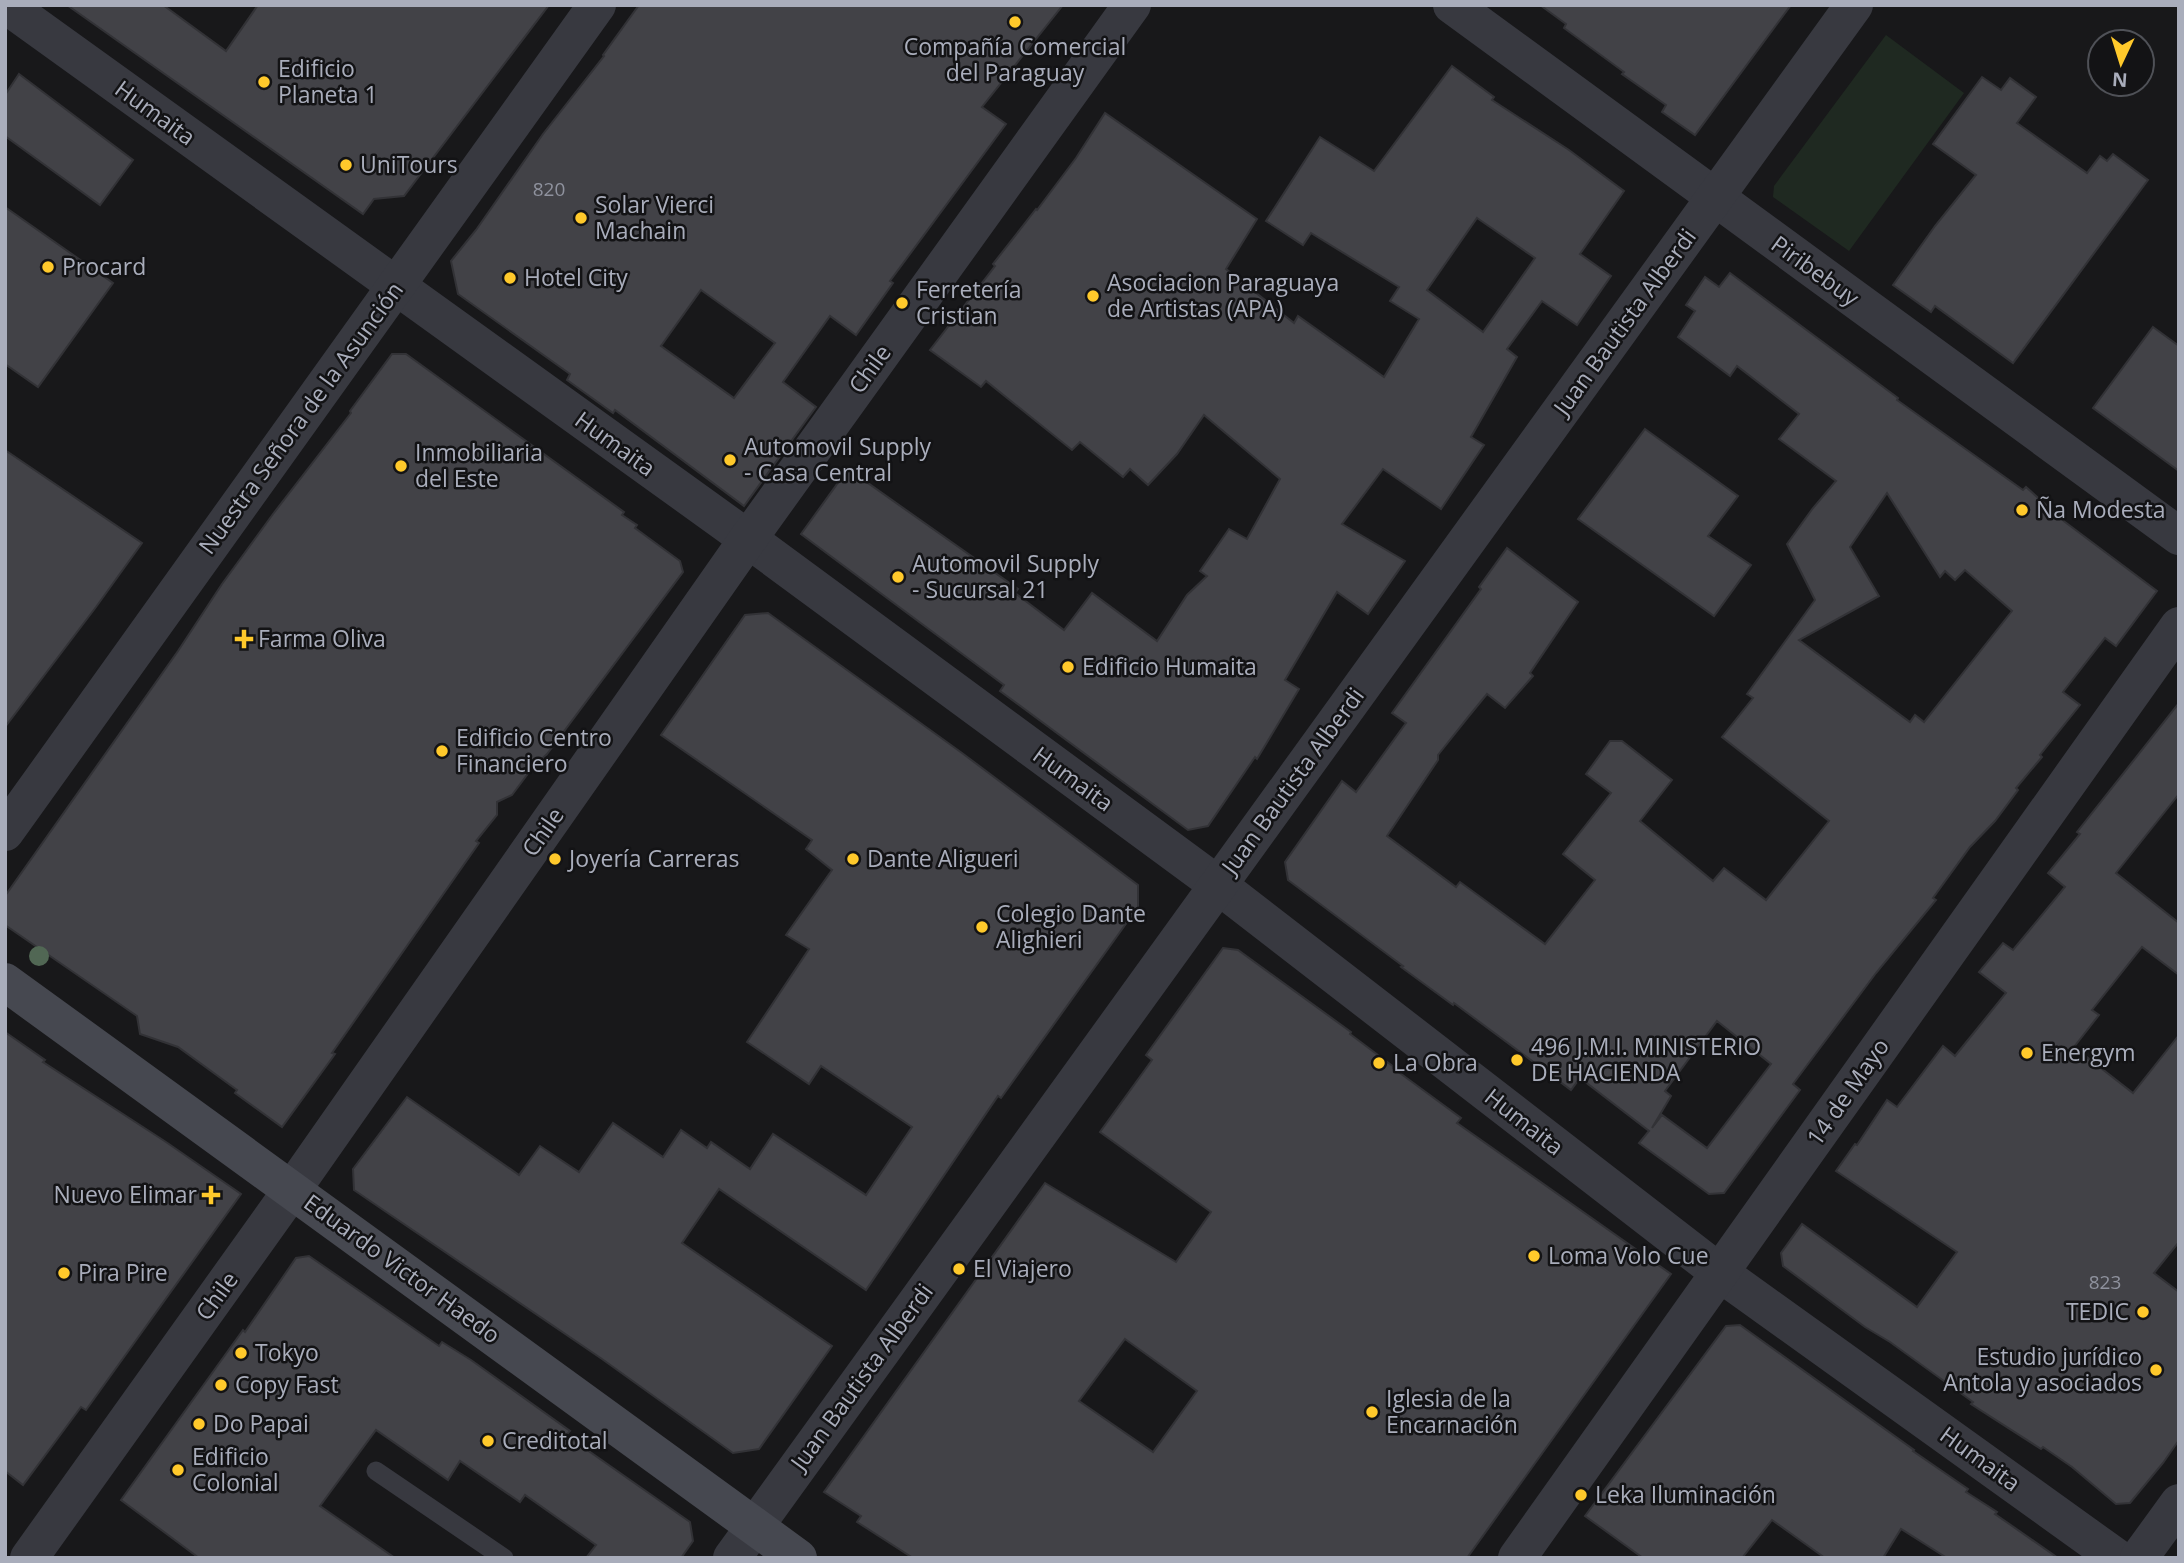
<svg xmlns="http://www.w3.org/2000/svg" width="2184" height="1563" font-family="'Open Sans',sans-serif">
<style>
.green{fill:#1f2921}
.building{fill:#424247;stroke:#323236;stroke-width:2;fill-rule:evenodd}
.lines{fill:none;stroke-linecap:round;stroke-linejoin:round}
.lane{stroke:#383940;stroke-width:19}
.street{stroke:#383940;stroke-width:38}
.secondary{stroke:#464850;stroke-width:38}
.tree{fill:#516754}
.poi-dot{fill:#ffc92b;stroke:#131315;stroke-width:2.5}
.labels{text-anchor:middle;stroke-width:5;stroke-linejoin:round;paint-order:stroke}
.number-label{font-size:19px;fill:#8f929e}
.poi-label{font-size:23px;fill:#a9adbb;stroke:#131315;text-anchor:start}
.street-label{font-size:23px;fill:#a9adbb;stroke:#131315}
</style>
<rect width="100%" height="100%" fill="#18181a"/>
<!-- green -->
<path class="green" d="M1886 35 1964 93 1849 251 1773 197 1774 186Z"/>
<!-- building -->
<g class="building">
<path d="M67 5H163L226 51 258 5H549L404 196 374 199 363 214Z"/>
<path d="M639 5H1063L982 107 1006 124 890 281 893 283 856 335 830 316 783 382 816 407 744 506 615 410 613 413 567 380 570 374 458 294 451 261 476 230 543 134 604 56 603 55ZM701 290 775 343 734 398 661 346Z"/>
<path d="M1540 5H1791L1695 135 1662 112 1666 105 1622 74 1624 72 1564 28 1566 24Z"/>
<path d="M1452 66 1494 97 1492 100 1569 150 1624 191 1580 254 1611 276 1577 325 1542 301 1507 349 1517 357 1471 437 1484 445 1441 509 1383 469 1342 524 1405 561 1368 614 1337 592 1285 680 1299 689 1257 759 1255 757 1208 826 1188 830 1000 691 1004 685 801 534 848 469 1018 589 1015 593 1064 630 1092 593 1157 641 1187 595 1207 576 1200 571 1229 529 1247 539 1280 479 1204 415 1177 454 1148 485 1130 469 1123 477 1080 442 1072 450 986 381 981 387 930 350 995 266 993 264 1036 209 1037 210 1076 158 1105 113 1257 219 1226 269 1294 323 1298 316 1384 377 1419 319 1390 301 1399 287 1311 233 1303 245 1266 221 1320 137 1374 171ZM1477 218 1535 258 1483 332 1427 290Z"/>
<path d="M19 74 133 160 100 205 5 136V95Z"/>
<path d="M1982 77 2001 90 2010 78 2036 97 2017 123 2087 173 2100 156 2107 161 2113 154 2148 180 2013 363 1935 306 1931 312 1893 285 1935 226 1976 175 1933 144Z"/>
<path d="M5 207 113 283 38 387 5 364Z"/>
<path d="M1730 273 1898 398 1897 400 2023 490 2026 487 2065 522 2157 591 2116 646 2105 638 2063 692 2080 705 2040 755 2042 757 2016 788 2018 790 1995 821 1970 847 1933 898 1936 900 1876 973 1793 1084 1800 1090 1724 1193 1709 1194 1639 1143 1649 1131 1580 1078 1571 1090 1454 1003 1453 1005 1401 967 1403 966 1288 880 1285 862 1342 781 1356 792 1406 723 1392 713 1481 589 1479 587 1507 548 1578 602 1530 673 1533 676 1505 708 1487 694 1469 716 1438 755V760L1387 836 1456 887 1460 882 1545 944 1595 880 1563 854 1611 793 1586 774 1610 741H1622L1672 780 1640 821 1713 881 1724 868 1766 900 1829 821 1722 737 1753 698 1747 694 1815 600 1787 544 1813 508 1836 481 1779 439 1799 414 1737 366 1730 376 1678 337 1695 311 1686 305 1705 277 1719 287ZM1887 493 1940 577 1945 571 1955 580 1965 570 2012 611 1924 722 1915 715 1910 722 1799 640 1879 596 1850 547ZM1717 1021 1771 1064 1707 1148 1662 1115 1652 1128 1671 1096 1665 1091Z"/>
<path d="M2153 327 2179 346V471L2093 408Z"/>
<path d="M392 354H406L624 512 622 515 637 525 635 528 680 561 683 572 547 754 530 771 512 795 497 802V815L476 841 479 843 332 1053 335 1054 282 1127 235 1093 237 1090 178 1047 140 1034 137 1016 5 925V896L178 651 222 584 273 514 351 413 350 411Z"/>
<path d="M1645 429 1738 496 1708 536 1751 565 1714 616 1578 519Z"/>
<path d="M5 450 142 543 96 607 5 727Z"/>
<path d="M768 613 962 753 1138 885V907L1001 1098 998 1096 866 1290 719 1189 682 1243 832 1346 759 1449 733 1453 602 1359 354 1190 353 1169 407 1097 519 1175 540 1146 579 1172 613 1123 663 1157 681 1130 707 1148 711 1142 750 1169 773 1134 866 1195 912 1127 821 1066 809 1084 747 1042 809 949 786 935 832 870 806 849 812 840 661 735 745 615Z"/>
<path d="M2179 703V794L2116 873 2179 923V975L2142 947 2092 1010 2099 1015 2074 1047 2133 1093 2179 1035V1242L2154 1273 2179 1292V1440L2163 1463 2130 1503 2116 1504 2072 1467 2043 1447 2041 1449 1971 1404 1973 1402 1890 1342 1865 1327 1783 1266 1781 1253 1802 1224 1917 1307 1957 1252 1836 1171 1855 1144 1857 1145 1887 1100 1897 1107 1943 1046 1955 1056 2006 993 1979 972 2003 943 2013 950 2065 887 2048 873 2080 834 2077 832Z"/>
<path d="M1223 948 1238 950 1351 1032 1350 1034 1394 1067 1393 1068 1461 1118 1457 1123 1671 1274 1467 1558H913L857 1522 861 1516 824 1492 1045 1183 1176 1262 1211 1212 1100 1132 1152 1060 1146 1055ZM1125 1339 1197 1391 1153 1452 1079 1401Z"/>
<path d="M5 1032 45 1060 43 1062 166 1142 241 1194 86 1410 81 1407 23 1485 5 1471Z"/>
<path d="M309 1256 439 1346 442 1342 471 1360 570 1431 566 1435 690 1522 693 1541 681 1558H586L596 1545 525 1495 520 1502 460 1461 448 1480 376 1430 320 1506 395 1558H199L121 1500 243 1330 245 1332 296 1258Z"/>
<path d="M1740 1325 1914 1450 1913 1451 1968 1489 1966 1492 1997 1512 1995 1514 2058 1558H1947L1901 1529 1883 1558H1825L1772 1520 1742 1558H1643L1585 1516 1726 1326Z"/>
</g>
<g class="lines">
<!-- lane -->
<path class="lane" d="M376 1471 504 1558"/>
<!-- street -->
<g class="street">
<path d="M6 5 748 539 1218 885 1720 1273 2117 1558"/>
<path d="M1452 5 2179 536"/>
<path d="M5 832 597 5"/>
<path d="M29 1558 292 1190 748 539 1132 5"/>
<path d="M732 1558 1854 5"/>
<path d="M1517 1558 2179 626"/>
<path d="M2139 1558 2179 1503"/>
</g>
<!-- secondary -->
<path class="secondary" d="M5 982 798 1558"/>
</g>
<!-- trees -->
<circle class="tree" cx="39" cy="956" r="10"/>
<!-- markers -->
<g class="poi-dot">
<circle cx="1015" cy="22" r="7"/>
<circle cx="264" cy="82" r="7"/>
<circle cx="346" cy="165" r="7"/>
<circle cx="581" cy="218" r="7"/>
<circle cx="48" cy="267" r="7"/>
<circle cx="510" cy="278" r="7"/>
<circle cx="1093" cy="296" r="7"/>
<circle cx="902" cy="303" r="7"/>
<circle cx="730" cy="460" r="7"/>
<circle cx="401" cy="466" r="7"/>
<circle cx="2022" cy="510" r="7"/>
<circle cx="898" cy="577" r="7"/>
<path d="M240.5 628.5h7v7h7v7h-7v7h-7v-7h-7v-7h7z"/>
<circle cx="1068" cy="667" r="7"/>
<circle cx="442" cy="751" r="7"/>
<circle cx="555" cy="859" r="7"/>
<circle cx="853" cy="859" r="7"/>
<circle cx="982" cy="927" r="7"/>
<circle cx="2027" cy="1053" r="7"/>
<circle cx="1517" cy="1060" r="7"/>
<circle cx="1379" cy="1063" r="7"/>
<path d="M207.5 1184.5h7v7h7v7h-7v7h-7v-7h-7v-7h7z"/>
<circle cx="1534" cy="1256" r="7"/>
<circle cx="959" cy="1269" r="7"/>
<circle cx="64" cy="1273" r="7"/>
<circle cx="2143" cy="1312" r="7"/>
<circle cx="241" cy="1353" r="7"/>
<circle cx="2156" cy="1370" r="7"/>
<circle cx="221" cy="1385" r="7"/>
<circle cx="1372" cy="1412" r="7"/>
<circle cx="199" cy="1424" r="7"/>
<circle cx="488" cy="1441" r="7"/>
<circle cx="178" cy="1470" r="7"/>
<circle cx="1581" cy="1495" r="7"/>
</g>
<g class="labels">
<!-- number labels -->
<g class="number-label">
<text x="549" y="196">820</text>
<text x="2105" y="1289">823</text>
</g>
<!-- poi labels -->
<g class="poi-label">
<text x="1015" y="55" text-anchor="middle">Compañía Comercial<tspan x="1015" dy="26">del Paraguay</tspan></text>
<text x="278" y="77">Edificio<tspan x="278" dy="26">Planeta 1</tspan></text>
<text x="360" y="173">UniTours</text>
<text x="595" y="213">Solar Vierci<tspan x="595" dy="26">Machain</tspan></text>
<text x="62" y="275">Procard</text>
<text x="524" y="286">Hotel City</text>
<text x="1107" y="291">Asociacion Paraguaya<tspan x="1107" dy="26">de Artistas (APA)</tspan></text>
<text x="916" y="298">Ferretería<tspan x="916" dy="26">Cristian</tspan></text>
<text x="744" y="455">Automovil Supply<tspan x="744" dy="26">- Casa Central</tspan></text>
<text x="415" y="461">Inmobiliaria<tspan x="415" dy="26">del Este</tspan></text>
<text x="2036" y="518">Ña Modesta</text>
<text x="912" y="572">Automovil Supply<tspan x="912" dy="26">- Sucursal 21</tspan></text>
<text x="258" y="647">Farma Oliva</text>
<text x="1082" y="675">Edificio Humaita</text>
<text x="456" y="746">Ediﬁcio Centro<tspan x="456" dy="26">Financiero</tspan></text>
<text x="569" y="867">Joyería Carreras</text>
<text x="867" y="867">Dante Aligueri</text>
<text x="996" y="922">Colegio Dante<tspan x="996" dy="26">Alighieri</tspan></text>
<text x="1531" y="1055">496 J.M.I. MINISTERIO<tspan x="1531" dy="26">DE HACIENDA</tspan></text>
<text x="2041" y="1061">Energym</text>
<text x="1393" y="1071">La Obra</text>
<text x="197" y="1203" text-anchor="end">Nuevo Elimar</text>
<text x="1548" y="1264">Loma Volo Cue</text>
<text x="973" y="1277">El Viajero</text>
<text x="78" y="1281">Pira Pire</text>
<text x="2129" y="1320" text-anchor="end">TEDIC</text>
<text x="255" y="1361">Tokyo</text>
<text x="2142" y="1365" text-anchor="end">Estudio jurídico<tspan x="2142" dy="26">Antola y asociados</tspan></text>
<text x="235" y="1393">Copy Fast</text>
<text x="1386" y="1407">Iglesia de la<tspan x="1386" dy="26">Encarnación</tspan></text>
<text x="213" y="1432">Do Papai</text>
<text x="502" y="1449">Creditotal</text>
<text x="192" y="1465">Edificio<tspan x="192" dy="26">Colonial</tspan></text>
<text x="1595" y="1503">Leka Iluminación</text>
</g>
<!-- street labels -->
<g class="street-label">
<text transform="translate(155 113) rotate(36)" y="8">Humaita</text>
<text transform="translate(1815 271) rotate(36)" y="8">Piribebuy</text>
<text transform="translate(1625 322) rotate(-54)" y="8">Juan Bautista Alberdi</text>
<text transform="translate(870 369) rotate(-54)" y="8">Chile</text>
<text transform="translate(301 418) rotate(-54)" y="8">Nuestra Señora de la Asunción</text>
<text transform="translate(615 444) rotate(36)" y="8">Humaita</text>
<text transform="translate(1073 779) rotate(36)" y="8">Humaita</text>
<text transform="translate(1293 781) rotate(-54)" y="8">Juan Bautista Alberdi</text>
<text transform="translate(543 832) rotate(-55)" y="8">Chile</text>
<text transform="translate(1848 1092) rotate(-55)" y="8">14 de Mayo</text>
<text transform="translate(1524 1122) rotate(38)" y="8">Humaita</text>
<text transform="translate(402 1269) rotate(36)" y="8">Eduardo Victor Haedo</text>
<text transform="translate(217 1296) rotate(-54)" y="8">Chile</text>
<text transform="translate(862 1377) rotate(-54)" y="8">Juan Bautista Alberdi</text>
<text transform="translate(1980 1459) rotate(36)" y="8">Humaita</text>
</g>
</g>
<!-- border -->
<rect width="2184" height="1563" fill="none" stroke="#a9adbb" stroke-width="14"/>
<!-- north arrow -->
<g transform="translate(2121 63) rotate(184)"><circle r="33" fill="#131315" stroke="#4f5157" stroke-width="2"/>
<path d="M0-5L12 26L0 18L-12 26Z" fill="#ffc92b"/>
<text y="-10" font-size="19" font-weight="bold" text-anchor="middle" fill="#a9adbb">N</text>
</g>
</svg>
